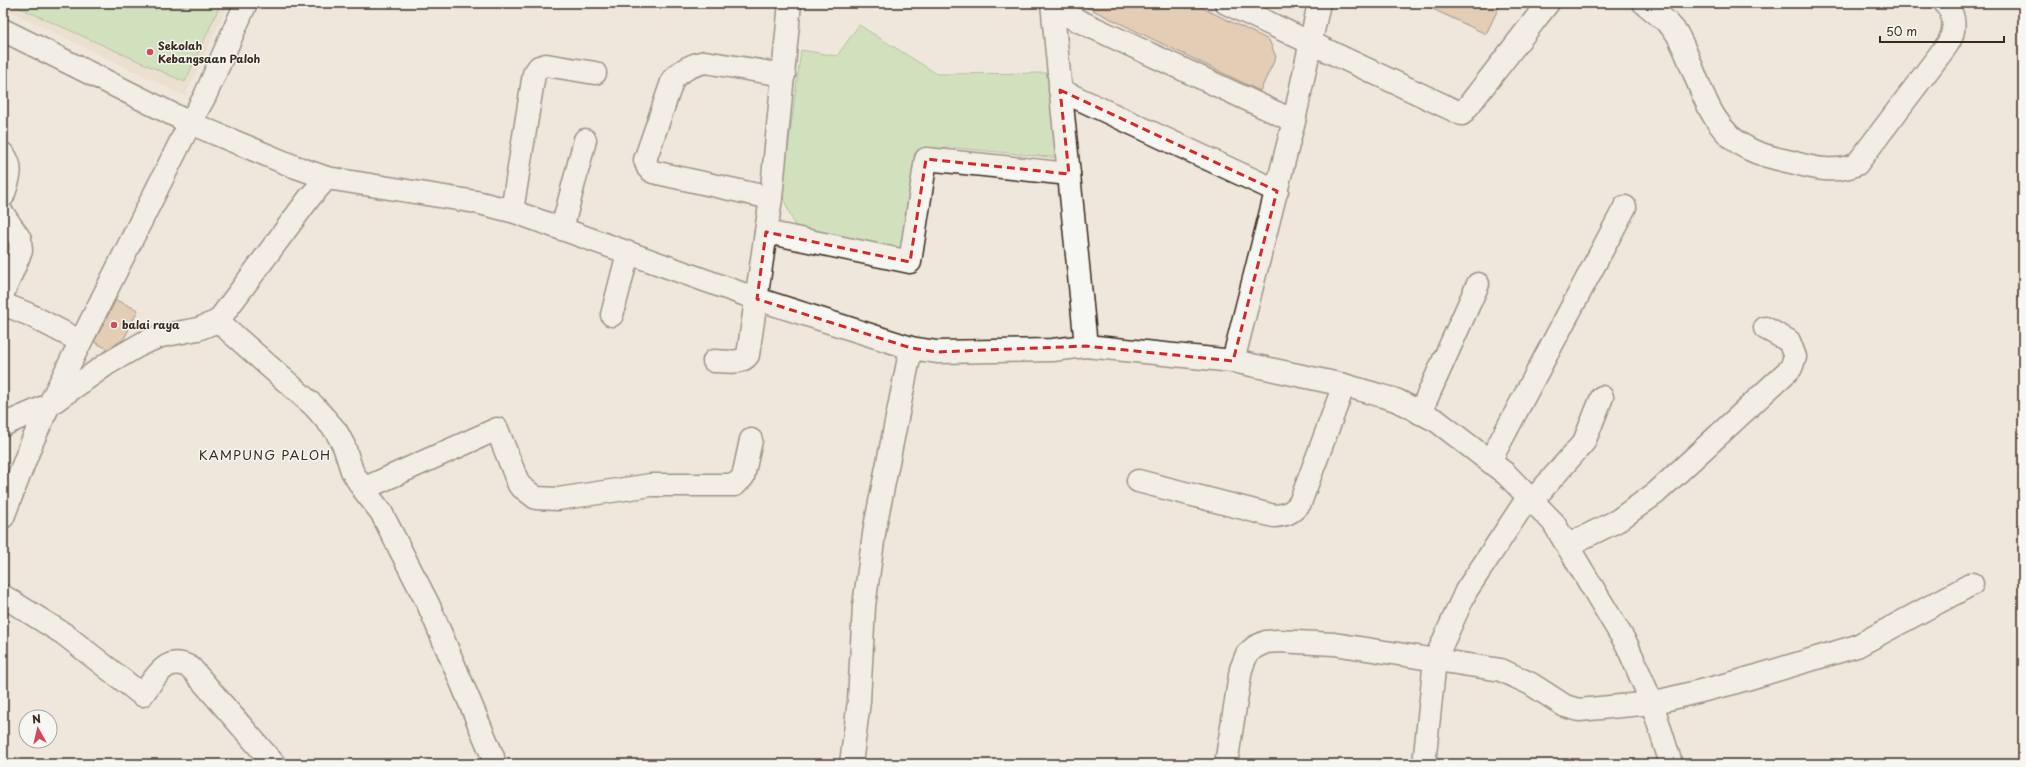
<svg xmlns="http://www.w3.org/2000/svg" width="2026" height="767" font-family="'Playpen Sans',sans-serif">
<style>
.built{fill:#e7d6c2}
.green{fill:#adda98;stroke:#74825b}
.building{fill:#d4ad86;stroke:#3b2a1e}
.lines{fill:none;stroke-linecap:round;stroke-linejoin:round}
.minor-casing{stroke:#3b2a1e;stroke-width:25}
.minor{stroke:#f6f6f2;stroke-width:22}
.marked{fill:none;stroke:#d62828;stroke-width:3;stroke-dasharray:8 5;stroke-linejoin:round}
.poi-dot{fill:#d1495b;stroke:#f6f6f2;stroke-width:1.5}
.labels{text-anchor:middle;stroke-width:3;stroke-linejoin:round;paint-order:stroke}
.poi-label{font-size:11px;font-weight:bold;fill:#3b2a1e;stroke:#f6f6f2;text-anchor:start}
.quarter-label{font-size:13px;letter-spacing:1px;fill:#3b2a1e;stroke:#f6f6f2}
</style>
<rect width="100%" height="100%" fill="#efe7dc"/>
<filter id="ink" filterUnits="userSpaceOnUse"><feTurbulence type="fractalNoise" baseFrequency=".025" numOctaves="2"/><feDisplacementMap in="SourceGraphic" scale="8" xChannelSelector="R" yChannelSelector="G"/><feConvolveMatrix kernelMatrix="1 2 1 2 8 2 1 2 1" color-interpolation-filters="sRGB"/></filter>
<g filter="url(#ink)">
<!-- built -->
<path class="built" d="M3 3H229L185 96 3 8Z"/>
<!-- green -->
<g class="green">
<path d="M9 3H221L185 82Z"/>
<path d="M859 25 937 74 1050 73 1060 158 947 147 916 161 907 252 797 231 782 195 801 50 837 56Z"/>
</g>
<!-- building -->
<g class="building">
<path d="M1078 3H1192L1269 40 1276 57 1260 91Z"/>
<path d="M1420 3H1501L1486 34Z"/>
<path d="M116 300 138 310 124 339 108 349 94 342Z"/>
</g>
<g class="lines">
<defs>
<g id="minor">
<path d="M1052 3 1086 346"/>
<path d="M1226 3 1462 114 1548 3"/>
<path d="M1644 3 1668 23 1676 32C1699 72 1704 129 1751 150 1763 156 1778 159 1791 162 1813 168 1835 174 1857 164L1947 45C1956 32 1956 15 1945 3"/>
<path d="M1053 9 1294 121"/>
<path d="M3 30 190 123 293 166 327 178 476 202 512 211 757 299 911 348 937 352 1052 350 1086 346 1233 361 1344 385 1396 400 1437 421 1506 474 1553 522 1627 645 1652 703 1671 764"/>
<path d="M1060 90 1277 191"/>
<path d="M3 154C15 167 8 181 3 196"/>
<path d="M771 198 653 172 648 168 645 160 673 79C683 69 692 65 705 62L784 75"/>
<path d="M512 211 534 74 539 67 546 65 595 73"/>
<path d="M3 214 20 239 21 251 3 293"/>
<path d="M562 229 585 140"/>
<path d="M766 232 910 262 926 159 1069 174"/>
<path d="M3 304 28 314 80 341"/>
<path d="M612 315 628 253"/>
<path d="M218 321 314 406 336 431 344 446 352 471 363 489 381 512 429 606 493 757"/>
<path d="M714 361C726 361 741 365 748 355L771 198 790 3"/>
<path d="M1233 361 1294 121 1319 3"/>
<path d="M1420 413 1478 284"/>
<path d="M3 425 49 405 107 364 143 343 161 336 198 329 218 321 310 197 327 178"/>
<path d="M1490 461 1625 207"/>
<path d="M1138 481 1274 516C1286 515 1292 513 1300 503L1344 385"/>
<path d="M363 489 497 429 519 485 536 498 558 499 651 485H735L743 477 751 440"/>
<path d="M1532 501 1584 442 1602 397"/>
<path d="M3 517 32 442 49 405 190 123 205 96 246 3"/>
<path d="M1568 545 1617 521 1656 493 1791 368 1795 357 1789 341 1765 328"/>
<path d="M3 596 64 634 142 695C156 677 167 653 191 668L274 764"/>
<path d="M851 764 859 701 864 606 875 527 911 348"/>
<path d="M1226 764 1241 669 1247 654 1255 647 1266 642 1278 641 1334 644 1501 670 1531 684 1565 706 1579 710 1652 703 1733 683 1857 646 1972 584"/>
<path d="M1424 764 1435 660 1466 591 1529 496"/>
</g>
</defs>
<!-- minor casing -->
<use href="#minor" class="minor-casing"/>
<!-- minor -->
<use href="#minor" class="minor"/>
</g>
</g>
<!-- marked area -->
<path d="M0 0H2026V767H0ZM1060 90 1277 191 1233 361 1086 346 937 352 911 348 757 299 766 232 910 262 926 159 1069 174Z" fill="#efe7dc" fill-opacity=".55" fill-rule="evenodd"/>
<path class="marked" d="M1060 90 1277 191 1233 361 1086 346 937 352 911 348 757 299 766 232 910 262 926 159 1069 174Z"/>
<!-- markers -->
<g class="poi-dot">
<circle cx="150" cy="52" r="4"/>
<circle cx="114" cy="325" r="4"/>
</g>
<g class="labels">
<!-- poi labels -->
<g class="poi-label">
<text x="158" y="50">Sekolah<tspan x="158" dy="13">Kebangsaan Paloh</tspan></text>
<text x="122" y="329">balai raya</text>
</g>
<!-- quarter labels -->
<g class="quarter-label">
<text x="265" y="460">KAMPUNG PALOH</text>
</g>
</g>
<!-- margin -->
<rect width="2026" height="767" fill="none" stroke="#f6f6f2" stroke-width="16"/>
<rect x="8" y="8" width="2010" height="751" fill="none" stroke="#3b2a1e" stroke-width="1.5" filter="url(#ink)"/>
<!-- north arrow -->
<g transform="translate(38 729) rotate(352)"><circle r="19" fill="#f6f6f2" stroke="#aba49d"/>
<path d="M0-3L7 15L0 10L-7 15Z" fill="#d1495b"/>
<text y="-6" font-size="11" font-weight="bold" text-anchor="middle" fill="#3b2a1e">N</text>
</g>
<!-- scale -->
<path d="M1880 36v6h124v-6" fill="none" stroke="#3b2a1e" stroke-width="2"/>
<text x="1886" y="36" font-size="12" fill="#3b2a1e" stroke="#f6f6f2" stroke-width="3" paint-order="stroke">50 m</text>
</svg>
